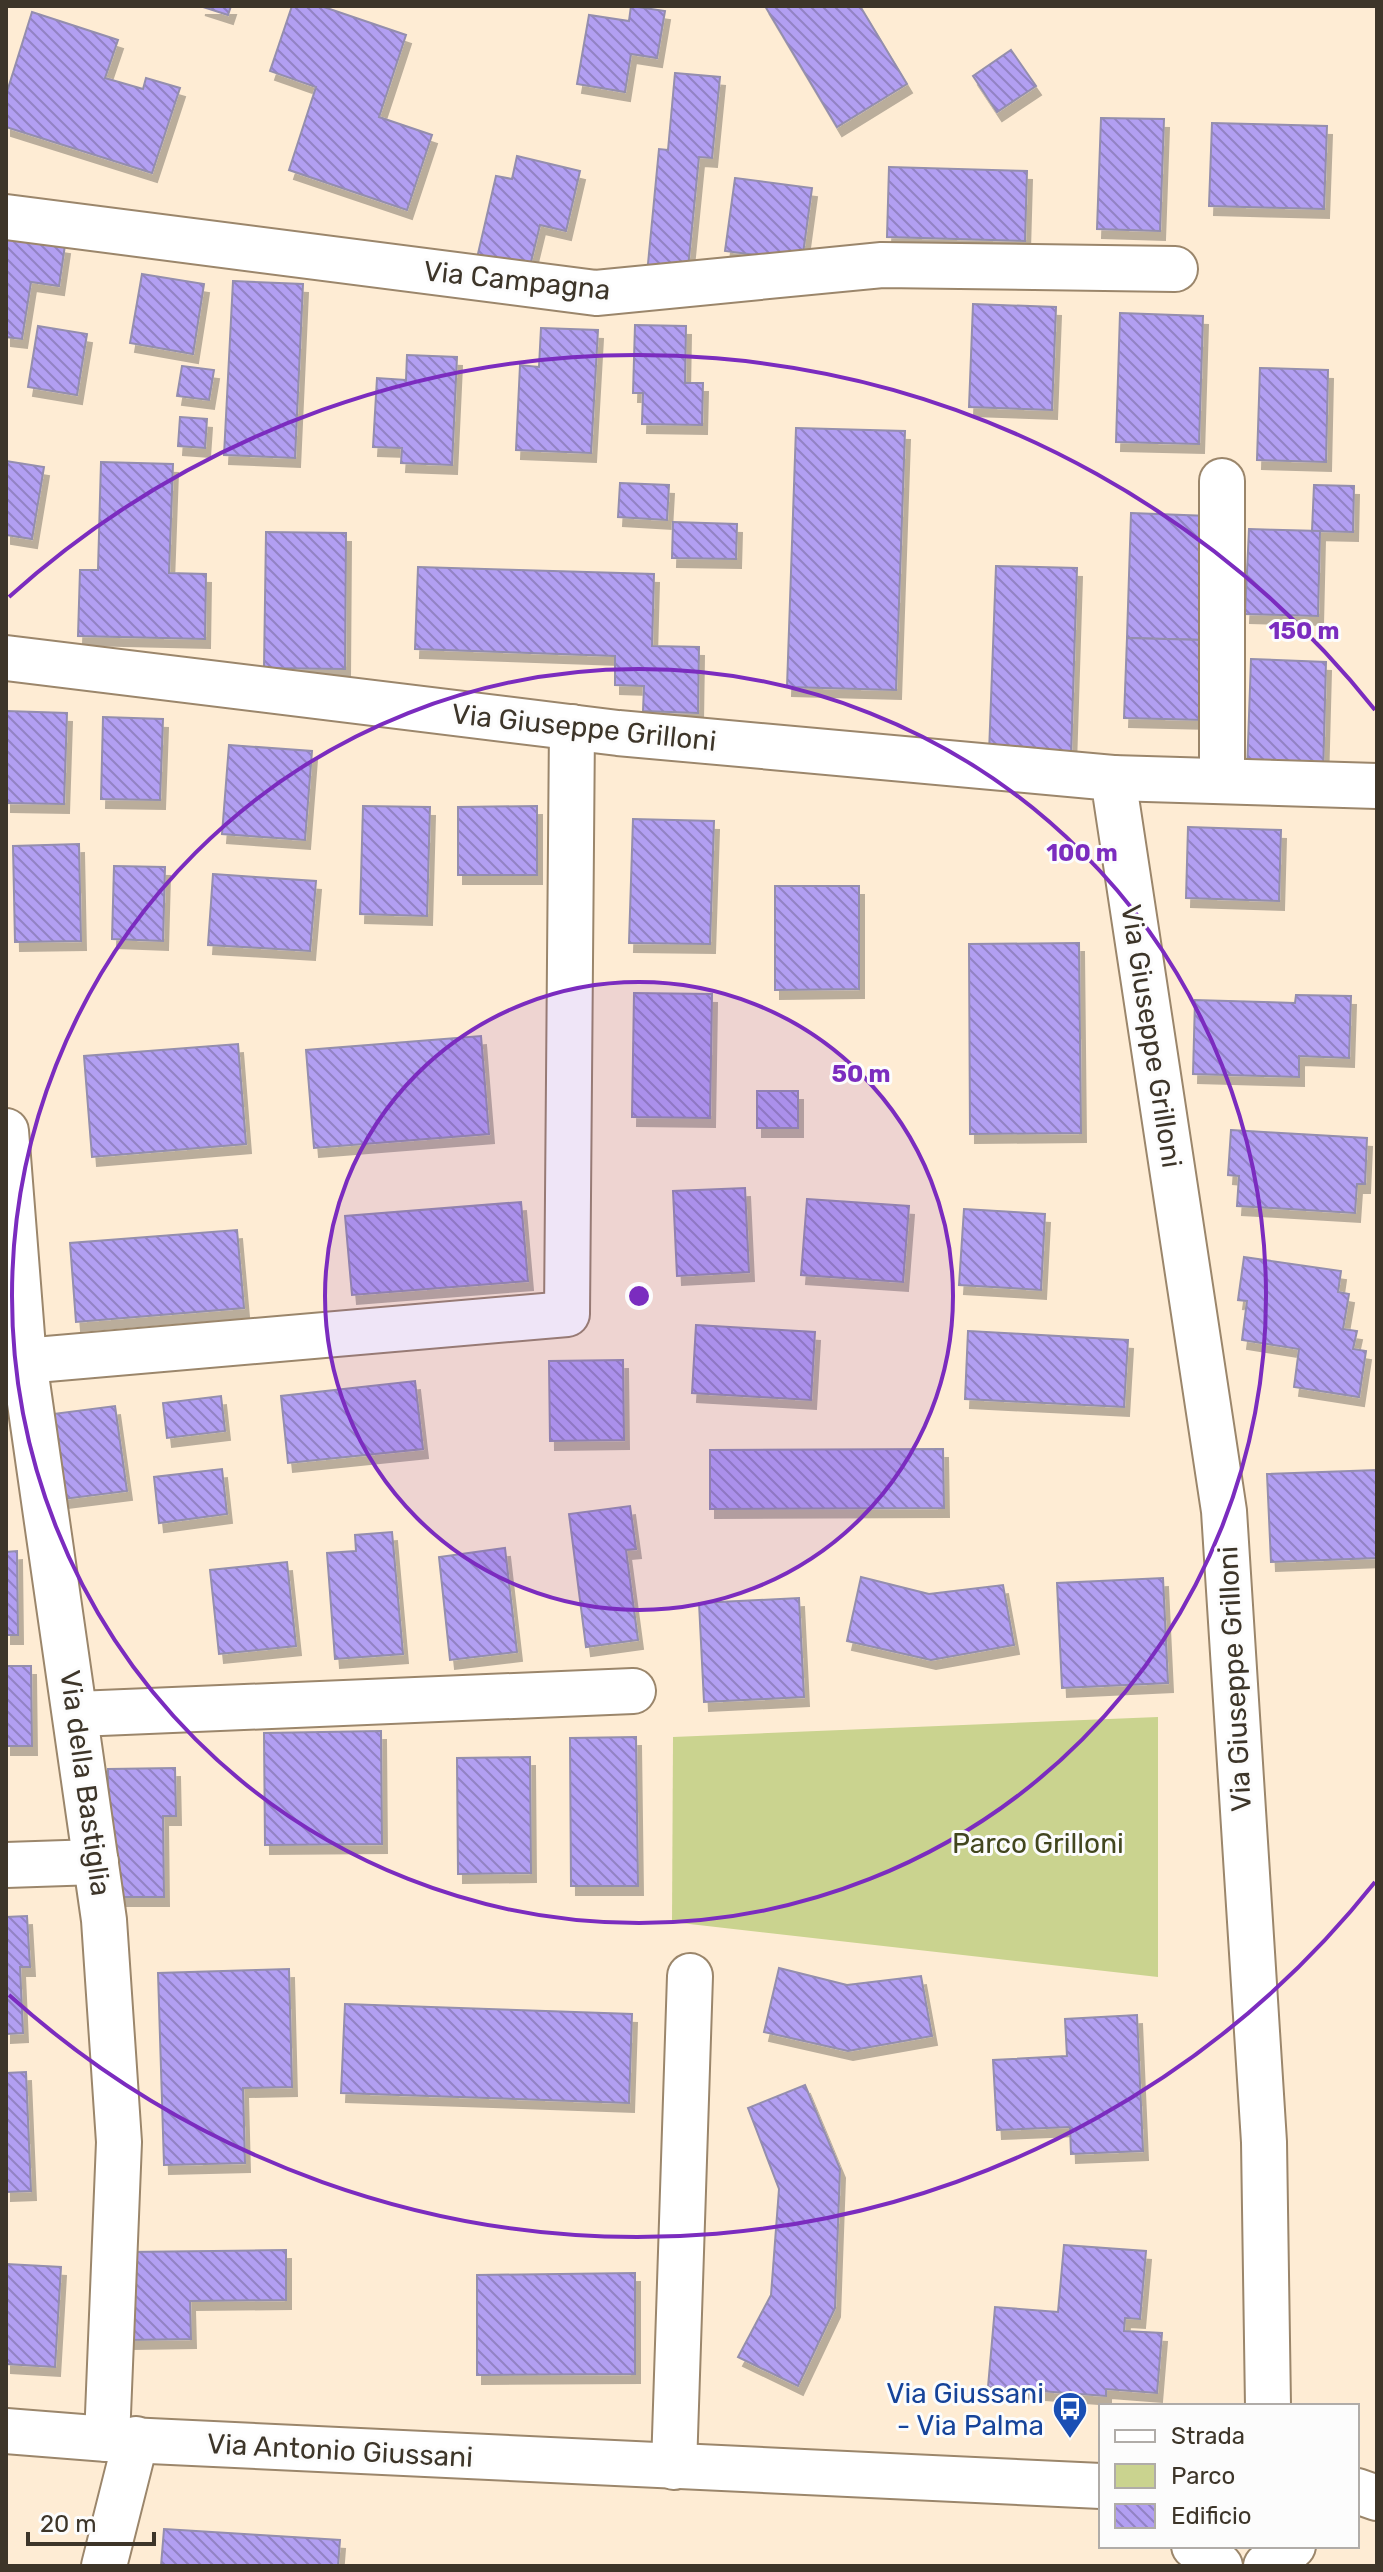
<svg xmlns="http://www.w3.org/2000/svg" width="1383" height="2572" font-family="Rubik,sans-serif">
<style>
.park{fill:#cad38f}
.building{fill:url(#building-back-hatch);stroke:#948ead;stroke-width:2;filter:url(#shadow)}
.lines{fill:none;stroke-linecap:round;stroke-linejoin:round}
.minor-casing{stroke:#9b866b;stroke-width:48}
.minor{stroke:#fff;stroke-width:44}
.ring{fill:none;stroke:#7b2cbf;stroke-width:4}
.labels{text-anchor:middle;stroke-width:6;stroke-linejoin:round;paint-order:stroke}
.street-label{font-size:28px;fill:#3d3529;stroke:#fcfcfc}
.park-label{font-size:28px;fill:#42461e;stroke:#fcfcfc}
.transit-label{font-size:28px;fill:#164399;stroke:#fcfcfc;text-anchor:end}
.centre{fill:#7b2cbf;stroke:#fcfcfc;stroke-width:4}
.ring-label{font-size:24px;text-anchor:middle;font-weight:bold;fill:#7b2cbf;stroke:#fcfcfc;stroke-width:6;stroke-linejoin:round;paint-order:stroke}
</style>
<defs>
<pattern id="building-back-hatch" width="6" height="6" patternUnits="userSpaceOnUse" patternTransform="scale(2)"><rect width="6" height="6" fill="#b29ff2"/><path d="M-1 5l2 2M0 0l6 6M5-1l2 2" fill="none" stroke="#9282c4"/></pattern>
<filter id="shadow"><feDropShadow dx="5" dy="9" stdDeviation="0" flood-color="#0004"/></filter>
</defs>
<rect width="100%" height="100%" fill="#feecd4"/>
<!-- park -->
<path class="park" d="M1158 1717V1977L672 1922 673 1737Z"/>
<!-- building -->
<g class="building">
<path d="M200 6H231L228 15Z"/>
<path d="M292 6H321L406 35 379 117 432 135 407 210 289 170 316 87 270 71Z"/>
<path d="M631 6 665 11 657 58 631 54 625 92 577 84 589 15 629 21Z"/>
<path d="M765 6H860L907 84 837 127Z"/>
<path d="M32 12 118 40 105 78 143 89 146 78 180 88 152 173 6 127V95Z"/>
<path d="M1011 50 1036 86 997 112 973 76Z"/>
<path d="M675 73 720 77 712 158 699 157 687 278 647 274 659 149 668 150Z"/>
<path d="M1101 118 1164 119 1160 231 1097 229Z"/>
<path d="M1212 123 1327 126 1324 209 1209 206Z"/>
<path d="M517 156 580 171 566 231 540 225 529 270 477 258 496 176 512 179Z"/>
<path d="M889 167 1027 171 1025 241 887 237Z"/>
<path d="M735 178 812 188 802 261 725 251Z"/>
<path d="M6 236 65 245 59 286 31 282 22 339 6 337Z"/>
<path d="M142 274 204 284 193 354 130 343Z"/>
<path d="M233 281 303 284 295 458 224 455Z"/>
<path d="M973 304 1056 307 1052 410 969 407Z"/>
<path d="M1120 313 1203 316 1199 444 1116 442Z"/>
<path d="M635 325 686 326 685 383H703L702 425 642 424 643 393H633Z"/>
<path d="M38 326 87 334 77 395 28 387Z"/>
<path d="M541 328 598 330 591 453 516 450 520 365 539 367Z"/>
<path d="M407 355 457 357 452 465 401 463 402 448 373 447 377 378 406 380Z"/>
<path d="M182 366 214 370 209 400 177 396Z"/>
<path d="M1260 368 1328 370 1326 462 1257 460Z"/>
<path d="M180 417 207 419 205 448 178 446Z"/>
<path d="M796 428 905 431 896 690 787 687Z"/>
<path d="M6 461 44 467 32 539 6 535Z"/>
<path d="M101 462 173 464 169 573 206 574 205 639 78 636 80 570H98Z"/>
<path d="M620 483 669 485 667 520 618 517Z"/>
<path d="M1314 485 1354 486 1353 532 1312 531Z"/>
<path d="M1131 513 1209 516 1205 640 1127 638Z"/>
<path d="M673 522 737 524 736 559 672 558Z"/>
<path d="M1249 529 1320 531 1318 616 1245 614Z"/>
<path d="M266 532 346 533 345 669 264 668Z"/>
<path d="M996 566 1077 568 1071 756 989 753Z"/>
<path d="M418 567 654 574 652 646 699 647 698 713 643 711 644 686 615 685V656L415 649Z"/>
<path d="M1127 638 1205 640V720L1124 718Z"/>
<path d="M1251 659 1326 662 1323 775 1247 772Z"/>
<path d="M6 711 67 713 64 804 6 803Z"/>
<path d="M103 717 163 719 160 800 101 799Z"/>
<path d="M229 745 312 751 305 840 222 834Z"/>
<path d="M363 806 430 807 427 916 360 914Z"/>
<path d="M537 806V875H458V807Z"/>
<path d="M633 819 714 821 710 944 629 943Z"/>
<path d="M1188 827 1281 830 1279 901 1186 898Z"/>
<path d="M79 844 81 941 15 942 13 846Z"/>
<path d="M114 866 165 867 163 941 112 939Z"/>
<path d="M213 874 316 881 310 951 208 945Z"/>
<path d="M775 886H859V989L775 990Z"/>
<path d="M1079 943 1081 1133 970 1134 969 944Z"/>
<path d="M634 993 712 994 710 1118 632 1117Z"/>
<path d="M1296 995 1351 996 1349 1058 1299 1056V1077L1193 1074 1195 1000 1295 1003Z"/>
<path d="M481 1036 489 1134 314 1148 306 1050Z"/>
<path d="M238 1044 246 1144 92 1157 84 1056Z"/>
<rect x="757" y="1091" width="41" height="37"/>
<path d="M1231 1130 1367 1138 1365 1184H1357L1355 1213 1237 1206 1239 1176 1228 1175Z"/>
<path d="M745 1188 749 1272 677 1276 673 1191Z"/>
<path d="M807 1199 909 1206 903 1282 801 1275Z"/>
<path d="M521 1202 528 1281 352 1295 345 1216Z"/>
<path d="M964 1209 1045 1214 1041 1290 959 1285Z"/>
<path d="M237 1230 244 1308 76 1322 70 1243Z"/>
<path d="M1244 1257 1341 1271 1338 1292 1349 1294 1343 1329 1357 1331 1353 1349 1366 1351 1359 1397 1294 1387 1299 1349 1242 1340 1247 1301 1238 1300Z"/>
<path d="M696 1325 815 1332 811 1400 692 1393Z"/>
<path d="M968 1331 1128 1340 1124 1407 965 1399Z"/>
<path d="M623 1360 624 1440 550 1441 549 1361Z"/>
<path d="M415 1381 423 1449 288 1463 281 1396Z"/>
<path d="M221 1396 225 1431 167 1438 163 1403Z"/>
<path d="M115 1406 127 1491 56 1500 45 1415Z"/>
<path d="M943 1449 944 1508 710 1509V1450Z"/>
<path d="M222 1469 227 1514 159 1523 154 1477Z"/>
<path d="M1377 1470V1558L1271 1562 1267 1474Z"/>
<path d="M630 1506 636 1549 626 1550 638 1640 586 1647 569 1514Z"/>
<path d="M392 1532 403 1654 335 1659 327 1553 356 1551 355 1535Z"/>
<path d="M505 1548 517 1652 450 1660 439 1557Z"/>
<path d="M17 1551 18 1635H6V1552Z"/>
<path d="M287 1562 296 1646 219 1654 210 1570Z"/>
<path d="M861 1577 929 1594 1003 1585 1014 1645 931 1660 847 1641Z"/>
<path d="M1163 1578 1168 1683 1062 1688 1057 1583Z"/>
<path d="M799 1598 804 1697 704 1702 699 1603Z"/>
<path d="M6 1666H31L32 1746H6Z"/>
<path d="M381 1731 382 1844 265 1845 264 1733Z"/>
<path d="M636 1737 638 1886H571L570 1738Z"/>
<path d="M530 1757 531 1873 458 1874 457 1758Z"/>
<path d="M175 1768 176 1816H163L164 1897H109L108 1769Z"/>
<path d="M27 1916 30 1967H20L23 2033 6 2034V1917Z"/>
<path d="M779 1968 847 1985 921 1976 932 2036 848 2051 764 2032Z"/>
<path d="M289 1969 292 2087 243 2088 245 2163 164 2165 158 1973Z"/>
<path d="M345 2004 632 2014 629 2103 341 2093Z"/>
<path d="M1137 2015 1143 2151 1071 2154 1070 2127 997 2130 993 2060 1067 2056 1065 2019Z"/>
<path d="M26 2072 31 2191 6 2192V2073Z"/>
<path d="M805 2085 840 2169 835 2308 798 2386 738 2357 771 2295 779 2189 748 2108Z"/>
<path d="M1064 2245 1146 2251 1140 2319 1125 2318 1124 2331 1162 2333 1157 2393 1106 2389V2396L988 2387 995 2307 1058 2312Z"/>
<path d="M286 2250V2300L190 2301 191 2339 127 2340V2252Z"/>
<path d="M6 2264 61 2267 55 2367 6 2364Z"/>
<path d="M635 2273V2374L477 2375V2275Z"/>
<path d="M164 2529 340 2540 338 2566H161Z"/>
</g>
<g class="lines">
<defs>
<g id="minor">
<path d="M6 217 596 293 882 265 1175 269"/>
<path d="M6 658 618 733 1113 778 1224 1511 1264 2142 1268 2406"/>
<path d="M1113 778 1377 786"/>
<path d="M1222 781V481"/>
<path d="M6 1131 24 1361 104 1920 119 2142 107 2439"/>
<path d="M24 1361 567 1314 572 727"/>
<path d="M77 1714 633 1691"/>
<path d="M6 1865 96 1862"/>
<path d="M6 2431 107 2439 1101 2486"/>
<path d="M674 2467 690 1976"/>
<path d="M1357 2491 1377 2498"/>
<path d="M1194 2546 1220 2566"/>
<path d="M104 2566 136 2439"/>
<path d="M1266 2566 1293 2546"/>
</g>
</defs>
<!-- minor casing -->
<use href="#minor" class="minor-casing"/>
<!-- minor -->
<use href="#minor" class="minor"/>
</g>
<!-- distance rings -->
<circle cx="639" cy="1296" r="314" fill="#7b2cbf" fill-opacity=".12"/>
<g class="ring">
<circle cx="639" cy="1296" r="314"/>
<circle cx="639" cy="1296" r="627"/>
<path d="M1375 1882A941 941 0 0 1 9 1995M9 597A941 941 0 0 1 1375 710"/>
</g>
<!-- icons -->
<defs>
<symbol id="bus-pin" viewBox="-11 -11 22 30"><path d="M0 17L-7.5 6A9.5 9.5 0 1 1 7.5 6Z" fill="#1a4fb4" stroke="#fcfcfc"/><path d="M-5-6H5V4H4V6H2V4H-2V6H-4V4H-5ZM-3.5-4V0h7V-4ZM-3.5 1.2v1.5H-2V1.2ZM2 1.2v1.5H3.5V1.2Z" fill="#fff"/></symbol>
</defs>
<g fill-rule="evenodd">
<use href="#bus-pin" x="1050" y="2389" width="40" height="54"/>
</g>
<g class="labels">
<!-- street labels -->
<g class="street-label">
<text transform="translate(517 280) rotate(6)" y="10">Via Campagna</text>
<text transform="translate(584 727) rotate(6)" y="10">Via Giuseppe Grilloni</text>
<text transform="translate(1152 1036) rotate(81)" y="10">Via Giuseppe Grilloni</text>
<text transform="translate(1234 1679) rotate(-93)" y="10">Via Giuseppe Grilloni</text>
<text transform="translate(86 1783) rotate(82)" y="10">Via della Bastiglia</text>
<text transform="translate(340 2450) rotate(3)" y="10">Via Antonio Giussani</text>
</g>
<!-- park labels -->
<g class="park-label">
<text x="1038" y="1853">Parco Grilloni</text>
</g>
<!-- transit labels -->
<g class="transit-label">
<text x="1044" y="2403">Via Giussani<tspan x="1044" dy="32">- Via Palma</tspan></text>
</g>
</g>
<circle cx="639" cy="1296" r="12" class="centre"/>
<g class="ring-label">
<text x="1304" y="639">150 m</text>
<text x="1082" y="861">100 m</text>
<text x="861" y="1082">50 m</text>
</g>
<!-- border -->
<rect width="1383" height="2572" fill="none" stroke="#3d3529" stroke-width="16"/>
<!-- legend -->
<rect x="1099" y="2404" width="260" height="144" fill="#fcfcfc" stroke="#b0aca8" stroke-width="2"/>
<rect x="1115" y="2430" width="40" height="12" fill="#ffffff" stroke="#b0aca8" stroke-width="2"/>
<text x="1171" y="2444" font-size="24" fill="#3d3529">Strada</text>
<rect x="1115" y="2464" width="40" height="24" fill="#cad38f" stroke="#b0aca8" stroke-width="2"/>
<text x="1171" y="2484" font-size="24" fill="#3d3529">Parco</text>
<rect x="1115" y="2504" width="40" height="24" fill="url(#building-back-hatch)" stroke="#b0aca8" stroke-width="2"/>
<text x="1171" y="2524" font-size="24" fill="#3d3529">Edificio</text>
<!-- scale -->
<path d="M28 2532v12h126v-12" fill="none" stroke="#3d3529" stroke-width="4"/>
<text x="40" y="2532" font-size="24" fill="#3d3529" stroke="#fcfcfc" stroke-width="6" paint-order="stroke">20 m</text>
</svg>
